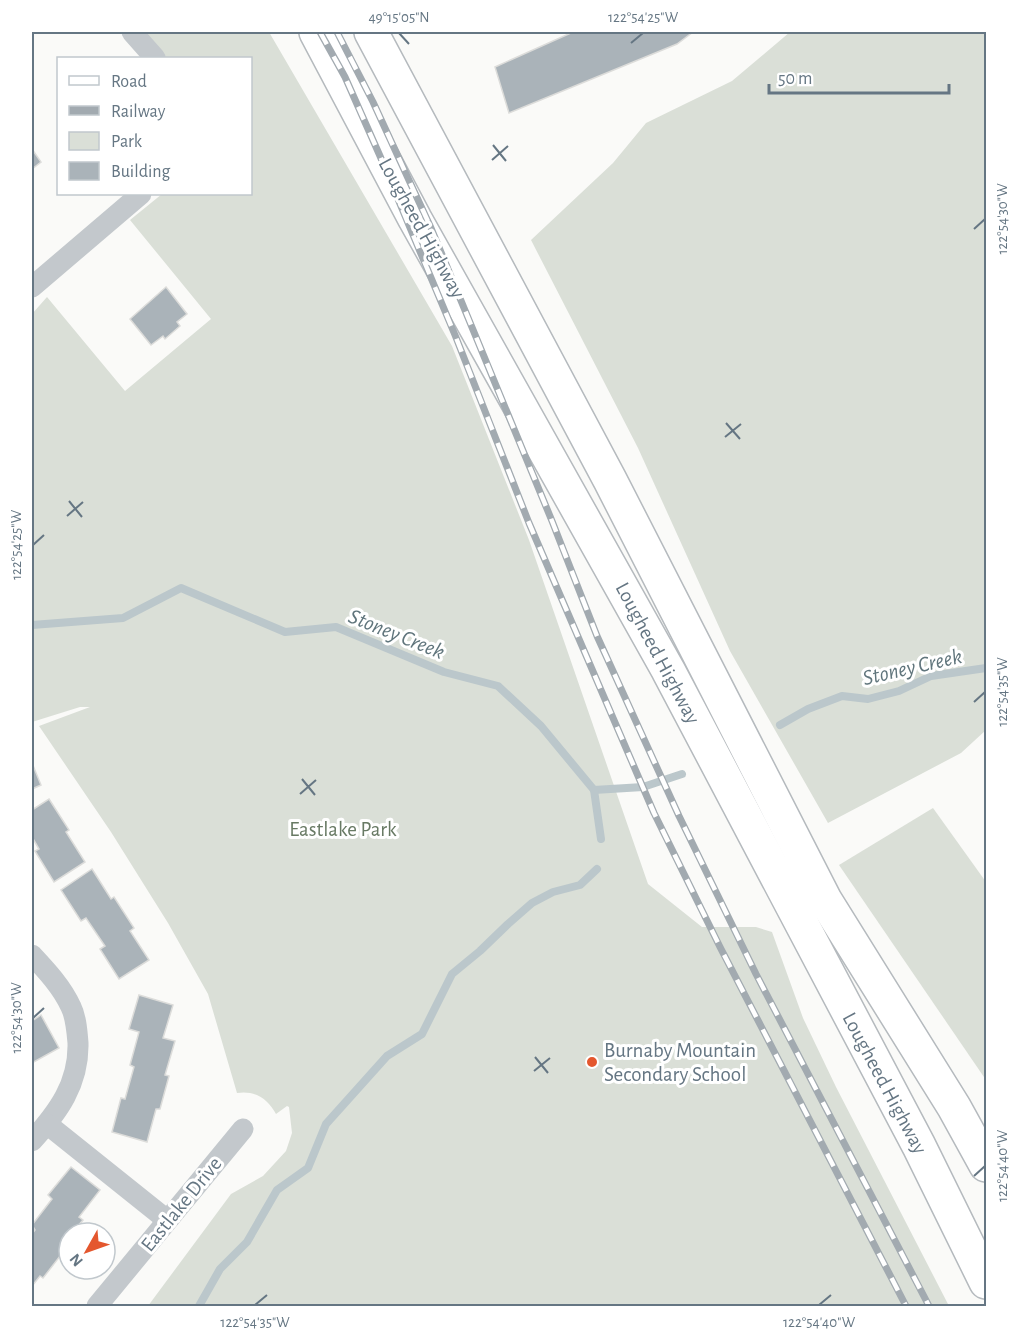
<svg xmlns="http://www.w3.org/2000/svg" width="1018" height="1338" font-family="'Alegreya Sans',sans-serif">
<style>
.green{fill:#dadfd7}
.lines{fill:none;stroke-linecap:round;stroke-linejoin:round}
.stream{stroke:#bbc7cb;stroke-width:8}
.building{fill:#aab3b9;stroke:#dcdcda;stroke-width:1.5}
.primary-casing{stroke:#b5babe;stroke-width:36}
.minor{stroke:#c3c8cc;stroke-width:21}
.primary{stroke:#fff;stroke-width:33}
.rail-casing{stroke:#a2aab0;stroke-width:7}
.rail{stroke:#fff;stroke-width:4.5;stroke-dasharray:14;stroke-linecap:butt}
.ticks{fill:none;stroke:#657683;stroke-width:2}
.poi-dot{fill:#e4572e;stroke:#fff;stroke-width:2}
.labels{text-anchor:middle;stroke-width:6;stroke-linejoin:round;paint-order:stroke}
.street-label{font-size:21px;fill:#657683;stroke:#fff}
.park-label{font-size:21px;fill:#687a64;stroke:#fff}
.poi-label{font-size:21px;fill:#657683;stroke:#fff;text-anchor:start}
.water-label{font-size:22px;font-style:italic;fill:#60757c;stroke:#fff}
.neatline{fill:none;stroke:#657683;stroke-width:2}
.ticks-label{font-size:15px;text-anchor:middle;fill:#657683}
</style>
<rect width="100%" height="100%" fill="#fafaf8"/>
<!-- green -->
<g class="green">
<path d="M143 32H269L452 346 529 540 648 884 702 927H756L772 932 803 1018 836 1087 949 1306H148L231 1194 263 1176 286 1151 292 1133 289 1107 287 1106 276 1114C268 1099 255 1090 237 1093L208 994 168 923 111 832 39 726 90 707H80L32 722V314L47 297 125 391 211 319 130 220 162 194H250V58H165Z"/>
<path d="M790 32H986V730L961 753 828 823 730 651 638 448 531 240 613 163 646 123 732 81Z"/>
<path d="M933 808 986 882V1080L839 865Z"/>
</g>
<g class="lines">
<!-- stream -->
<g class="stream">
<path d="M32 625 123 618 181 588 285 632 336 627 444 672 498 686 541 726 594 790 643 787 682 774"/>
<path d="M780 725 808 709 842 696 868 699 899 691 931 676 986 668"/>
<path d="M594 790 601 839"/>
<path d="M199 1306 220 1269 247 1242 277 1190 308 1168 326 1124 387 1056 422 1034 452 974 480 951 508 924 532 903 553 892 580 885 597 869"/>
</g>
</g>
<!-- building -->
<g class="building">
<path d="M573 32H693L677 44 509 113 495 67Z"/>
<path d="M32 149 41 162 32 169Z"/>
<path d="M166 287 187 314 177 322 180 326 165 339 163 336 151 345 130 319Z"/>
<path d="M32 763 41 785 32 789Z"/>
<path d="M49 799 69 830 66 832 85 862 54 882 35 851 39 849 32 837V810Z"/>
<path d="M92 869 111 899 114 897 134 928 130 931 149 960 119 979 100 949 105 946 86 918 81 921 61 890Z"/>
<path d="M139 995 173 1005 163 1038 175 1041 165 1075 169 1076 160 1109H156L147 1142 112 1132 121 1098 125 1099 134 1067 130 1065 139 1032 129 1029Z"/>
<path d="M41 1015 59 1048 32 1063V1021Z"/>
<path d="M71 1167 100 1190 79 1217 83 1220 72 1233H69V1237L60 1248 64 1251 43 1278 40 1276 32 1286V1234L35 1230 32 1225 52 1199 48 1195Z"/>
</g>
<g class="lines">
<defs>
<g id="primary">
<path d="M316 32 415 219 668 670 919 1146 986 1282"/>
<path d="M371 32 610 480 825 900 954 1107 986 1165"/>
</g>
</defs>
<!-- primary casing -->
<use href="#primary" class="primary-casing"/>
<!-- minor -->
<g class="minor">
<path d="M132 32 155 58"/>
<path d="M32 287 141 194"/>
<path d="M32 955C46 970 62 987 71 1007 76 1017 77 1031 78 1043 79 1084 58 1112 32 1141"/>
<path d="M47 1124 167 1220"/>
<path d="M97 1306 243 1129"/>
</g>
<!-- primary -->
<use href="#primary" class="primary"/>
<defs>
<g id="rail">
<path d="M320 32 345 77 380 156 455 335 529 523 654 813 720 947 906 1306"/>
<path d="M337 32 373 102 431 228 552 521 597 636 679 816 756 974 929 1306"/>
</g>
</defs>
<!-- rail casing -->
<use href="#rail" class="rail-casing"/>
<!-- rail -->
<use href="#rail" class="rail"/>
</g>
<!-- ticks -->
<path class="ticks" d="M399 33 409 44M631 43 643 33M493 145 506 161M492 160 508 146M974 229 985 219M726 423 740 439M725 437 741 424M69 501 82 517M67 516 83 502M33 545 44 535M974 702 985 692M302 779 315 795M300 794 316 780M33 1018 44 1008M535 1057 548 1073M534 1071 550 1058M974 1176 985 1166M255 1305 267 1295M819 1305 831 1295"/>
<!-- markers -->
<circle class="poi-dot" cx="592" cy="1062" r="6"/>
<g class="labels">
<!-- street labels -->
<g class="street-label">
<text transform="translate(422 228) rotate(61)" y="7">Lougheed Highway</text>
<text transform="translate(658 653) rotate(62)" y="7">Lougheed Highway</text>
<text transform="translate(885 1083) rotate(62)" y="7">Lougheed Highway</text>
<text transform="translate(181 1204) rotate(-51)" y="7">Eastlake Drive</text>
</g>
<!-- park labels -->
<g class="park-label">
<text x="343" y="836">Eastlake Park</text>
</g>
<!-- poi labels -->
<g class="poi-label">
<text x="604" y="1057">Burnaby Mountain<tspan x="604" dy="24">Secondary School</tspan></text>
</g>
<!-- water labels -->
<g class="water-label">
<text transform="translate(397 633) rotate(22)" y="8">Stoney Creek</text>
<text transform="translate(912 666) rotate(-13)" y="8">Stoney Creek</text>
</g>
</g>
<!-- border -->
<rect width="1018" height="1338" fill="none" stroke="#ffffff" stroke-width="66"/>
<!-- legend -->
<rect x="57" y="57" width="195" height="138" fill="#ffffff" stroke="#c1c8cd" stroke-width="1.5"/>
<rect x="69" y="76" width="30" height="9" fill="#ffffff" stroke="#c1c8cd" stroke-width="1.5"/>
<text x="111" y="87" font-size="18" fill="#657683">Road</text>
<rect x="69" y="106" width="30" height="9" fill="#a2aab0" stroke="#c1c8cd" stroke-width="1.5"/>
<text x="111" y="117" font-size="18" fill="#657683">Railway</text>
<rect x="69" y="132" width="30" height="18" fill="#dadfd7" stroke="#c1c8cd" stroke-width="1.5"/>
<text x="111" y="147" font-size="18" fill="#657683">Park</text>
<rect x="69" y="162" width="30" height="18" fill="#aab3b9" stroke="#c1c8cd" stroke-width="1.5"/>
<text x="111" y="177" font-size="18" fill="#657683">Building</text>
<!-- north arrow -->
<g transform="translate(87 1251) rotate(230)"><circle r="28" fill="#ffffff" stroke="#c1c8cd" stroke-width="1.5"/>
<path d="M0-4.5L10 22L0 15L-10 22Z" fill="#e4572e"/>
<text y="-9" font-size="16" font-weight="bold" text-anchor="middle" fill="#657683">N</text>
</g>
<!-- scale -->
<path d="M769 84v9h180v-9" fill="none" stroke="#657683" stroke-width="3"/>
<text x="778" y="84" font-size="18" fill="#657683" stroke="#ffffff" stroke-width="4.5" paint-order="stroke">50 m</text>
<rect x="33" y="33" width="952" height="1272" class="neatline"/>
<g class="ticks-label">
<text x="399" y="22">49°15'05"N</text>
<text x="643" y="22">122°54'25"W</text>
<text transform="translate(1002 219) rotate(-90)" y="5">122°54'30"W</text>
<text transform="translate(16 545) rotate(-90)" y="5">122°54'25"W</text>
<text transform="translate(1002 692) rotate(-90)" y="5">122°54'35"W</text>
<text transform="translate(16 1018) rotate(-90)" y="5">122°54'30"W</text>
<text transform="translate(1002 1166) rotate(-90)" y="5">122°54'40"W</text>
<text x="255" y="1327">122°54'35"W</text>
<text x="819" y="1327">122°54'40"W</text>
</g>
</svg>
